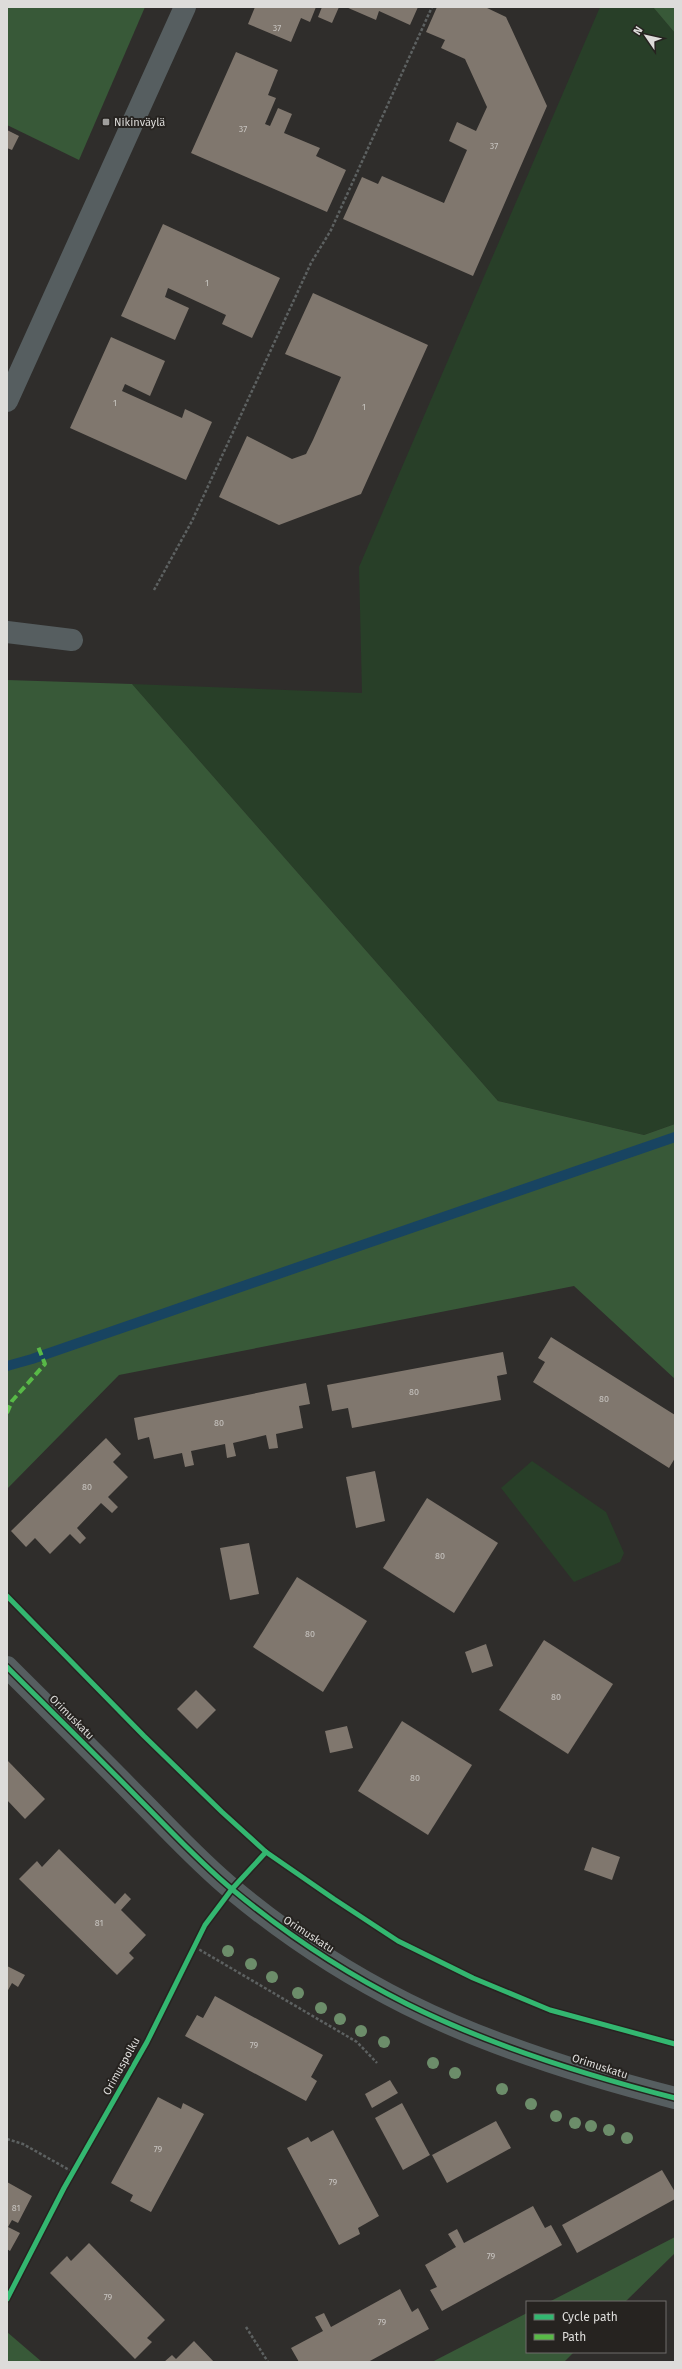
<svg xmlns="http://www.w3.org/2000/svg" width="682" height="2369" font-family="'Fira Sans',sans-serif">
<style>
.green{fill:#283f28}
.forest{fill:#385938}
.lines{fill:none;stroke-linecap:round;stroke-linejoin:round}
.stream{stroke:#184461;stroke-width:10}
.building{fill:#80776e}
.path{stroke:#5d6161;stroke-width:2.5;stroke-dasharray:3 2;stroke-linecap:butt}
.minor{stroke:#565e60;stroke-width:22}
.tertiary{stroke:#565e60;stroke-width:22}
.quiet{stroke:#58b947;stroke-width:4;stroke-dasharray:8 4;stroke-linecap:butt}
.cycleway-casing{stroke:#262320;stroke-width:8}
.cycleway{stroke:#33b770;stroke-width:5}
.tree{fill:#6c8d6a}
.poi-dot{fill:#a09f9d;stroke:#262320;stroke-width:1.5}
.labels{text-anchor:middle;stroke-width:4;stroke-linejoin:round;paint-order:stroke}
.number-label{font-size:9px;fill:#c6c3bf}
.poi-label{font-size:11px;fill:#dddcda;stroke:#262320;text-anchor:start}
.street-label{font-size:11px;fill:#dddcda;stroke:#262320}
</style>
<rect width="100%" height="100%" fill="#2f2d2b"/>
<!-- green -->
<g class="green">
<path d="M600 7H653L675 33V1124L644 1135 498 1101 132 684 362 693 359 567Z"/>
<path d="M532 1461 606 1512 624 1553 620 1562 574 1582 501 1488Z"/>
</g>
<!-- forest -->
<g class="forest">
<path d="M7 7H145L79 160 7 125Z"/>
<path d="M653 7H675V33Z"/>
<path d="M7 680 132 684 498 1101 644 1135 675 1124V1379L574 1286 119 1375 7 1489Z"/>
<path d="M675 2237V2253L625 2302H549Z"/>
<path d="M527 2313V2352H574L564 2362H432Z"/>
<path d="M7 2332 42 2362H7Z"/>
</g>
<g class="lines">
<!-- stream -->
<path class="stream" d="M7 1366 32 1359 675 1137"/>
</g>
<!-- building -->
<g class="building">
<path d="M255 7H316L310 22 301 18 291 42 248 24Z"/>
<path d="M322 7H339L332 23 318 17Z"/>
<path d="M346 7H418L410 25 379 11 376 20Z"/>
<path d="M437 7H485L506 17 547 106 473 276 343 219 362 177 378 184 382 176 444 203 467 150 449 141 451 136 457 122 476 131 487 107 465 59 441 48 445 40 426 32Z"/>
<path d="M236 52 278 70 268 95 276 98 265 124 270 126 278 108 292 114 284 133 320 148 316 156 346 170 327 212 191 153Z"/>
<path d="M7 130 19 136 12 150 7 148Z"/>
<path d="M163 224 280 278 252 338 222 324 226 315 168 288 165 297 189 308 175 340 121 316Z"/>
<path d="M313 293 428 345 361 494 279 525 219 497 247 436 292 459 306 454 313 440 341 377 285 354Z"/>
<path d="M111 337 165 361 150 396 125 384 122 391 182 418 185 409 212 422 186 480 70 428Z"/>
<path d="M551 1337 675 1415V1458L669 1468 533 1382 545 1362 538 1358Z"/>
<path d="M503 1352 507 1374 497 1376 501 1400 352 1428 348 1408 332 1411 327 1385Z"/>
<path d="M306 1383 310 1404 299 1406 303 1428 276 1434 278 1448 269 1449 266 1435 233 1443 236 1456 227 1458 225 1444 191 1451 194 1465 185 1467 182 1453 154 1459 149 1437 138 1440 134 1418Z"/>
<path d="M106 1438 121 1454 113 1462 128 1477 108 1497 118 1507 112 1513 101 1503 77 1528 86 1538 80 1544 70 1534 50 1554 35 1538 26 1547 11 1531Z"/>
<path d="M375 1471 385 1521 356 1528 346 1477Z"/>
<path d="M427 1498 498 1543 454 1613 383 1568Z"/>
<path d="M249 1543 259 1594 230 1600 220 1548Z"/>
<path d="M297 1577 367 1621 323 1692 253 1647Z"/>
<path d="M544 1640 613 1684 568 1754 499 1710Z"/>
<path d="M486 1644 493 1666 472 1673 465 1652Z"/>
<path d="M196 1690 216 1710 197 1729 177 1709Z"/>
<path d="M402 1721 472 1765 428 1835 358 1791Z"/>
<path d="M347 1726 353 1748 330 1753 325 1731Z"/>
<path d="M7 1760 45 1799 25 1819 7 1800Z"/>
<path d="M592 1847 620 1857 612 1880 584 1870Z"/>
<path d="M59 1849 115 1904 125 1893 131 1899 121 1910 146 1935 129 1953 134 1958 117 1975 19 1879 37 1861 42 1867Z"/>
<path d="M7 1966 25 1975 18 1987 12 1983 7 1992Z"/>
<path d="M215 1996 323 2055 311 2077 317 2081 306 2101 185 2036 197 2015 203 2018Z"/>
<path d="M390 2080 398 2093 372 2108 365 2094Z"/>
<path d="M158 2097 181 2109 183 2103 204 2114 151 2212 130 2201 133 2195 111 2183Z"/>
<path d="M402 2103 430 2155 403 2170 375 2118Z"/>
<path d="M496 2121 511 2148 447 2183 432 2155Z"/>
<path d="M333 2130 379 2216 358 2228 360 2234 339 2245 287 2148 308 2137 311 2142Z"/>
<path d="M662 2170 675 2192V2199L577 2253 562 2225Z"/>
<path d="M7 2182 32 2196 18 2223 12 2220 8 2227 20 2233 10 2251 7 2249Z"/>
<path d="M533 2206 545 2228 551 2225 562 2245 442 2311 430 2290 437 2287 425 2265 456 2247 448 2234 457 2229 464 2243Z"/>
<path d="M89 2243 165 2320 147 2338 152 2342 135 2359 50 2273 67 2256 71 2261Z"/>
<path d="M400 2289 412 2312 418 2308 429 2329 368 2362H299L291 2348 323 2331 315 2317 324 2313 331 2327Z"/>
<path d="M194 2341 214 2362H164L172 2355 176 2359Z"/>
</g>
<g class="lines">
<!-- path -->
<g class="path">
<path d="M154 590 192 521 311 263 331 230 432 7"/>
<path d="M195 1947 357 2042 377 2063"/>
<path d="M7 2139 23 2144 73 2172"/>
<path d="M246 2327 268 2362"/>
</g>
<!-- minor -->
<path class="minor" d="M7 632 72 640"/>
<!-- tertiary -->
<g class="tertiary">
<path d="M7 401 185 7"/>
<path d="M7 1667C51 1711 96 1755 140 1800 170 1830 200 1863 233 1890 286 1934 345 1973 407 2004 489 2045 585 2075 675 2098"/>
</g>
<!-- quiet -->
<path class="quiet" d="M7 1413 12 1401 45 1364 37 1344"/>
<defs>
<g id="cycleway">
<path d="M7 1596 144 1736 222 1812 266 1852 334 1899 398 1941 473 1978 550 2010 675 2044"/>
<path d="M7 1667C51 1711 96 1755 140 1800 170 1830 200 1863 233 1890 286 1934 345 1973 407 2004 489 2045 585 2075 675 2098"/>
<path d="M7 2299 64 2188 147 2042 205 1925 232 1889 266 1852"/>
</g>
</defs>
<!-- cycleway casing -->
<use href="#cycleway" class="cycleway-casing"/>
<!-- cycleway -->
<use href="#cycleway" class="cycleway"/>
</g>
<!-- trees -->
<g class="tree">
<circle cx="228" cy="1951" r="6"/>
<circle cx="251" cy="1964" r="6"/>
<circle cx="272" cy="1977" r="6"/>
<circle cx="298" cy="1993" r="6"/>
<circle cx="321" cy="2008" r="6"/>
<circle cx="340" cy="2019" r="6"/>
<circle cx="361" cy="2031" r="6"/>
<circle cx="384" cy="2042" r="6"/>
<circle cx="433" cy="2063" r="6"/>
<circle cx="455" cy="2073" r="6"/>
<circle cx="502" cy="2089" r="6"/>
<circle cx="531" cy="2104" r="6"/>
<circle cx="556" cy="2116" r="6"/>
<circle cx="575" cy="2123" r="6"/>
<circle cx="591" cy="2126" r="6"/>
<circle cx="609" cy="2130" r="6"/>
<circle cx="627" cy="2138" r="6"/>
</g>
<!-- markers -->
<rect class="poi-dot" x="102" y="118" width="8" height="8" rx="2"/>
<g class="labels">
<!-- number labels -->
<g class="number-label">
<text x="277" y="31">37</text>
<text x="243" y="132">37</text>
<text x="494" y="149">37</text>
<text x="207" y="286">1</text>
<text x="115" y="406">1</text>
<text x="364" y="410">1</text>
<text x="414" y="1395">80</text>
<text x="604" y="1402">80</text>
<text x="219" y="1426">80</text>
<text x="87" y="1490">80</text>
<text x="440" y="1559">80</text>
<text x="310" y="1637">80</text>
<text x="556" y="1700">80</text>
<text x="415" y="1781">80</text>
<text x="99" y="1926">81</text>
<text x="254" y="2048">79</text>
<text x="158" y="2152">79</text>
<text x="333" y="2185">79</text>
<text x="16" y="2211">81</text>
<text x="491" y="2259">79</text>
<text x="108" y="2300">79</text>
<text x="382" y="2325">79</text>
</g>
<!-- poi labels -->
<g class="poi-label">
<text x="114" y="126">Nikinväylä</text>
</g>
<!-- street labels -->
<g class="street-label">
<text transform="translate(72 1717) rotate(45)" y="4">Orimuskatu</text>
<text transform="translate(309 1934) rotate(33)" y="4">Orimuskatu</text>
<text transform="translate(121 2066) rotate(-61)" y="4">Orimuspolku</text>
<text transform="translate(600 2066) rotate(18)" y="4">Orimuskatu</text>
</g>
</g>
<!-- border -->
<rect width="682" height="2369" fill="none" stroke="#dddcda" stroke-width="16"/>
<!-- legend -->
<rect x="526" y="2301" width="140" height="52" fill="#262320" stroke="#6f6d6a"/>
<rect x="534" y="2314" width="20" height="6" fill="#33b770" stroke="#6f6d6a"/>
<text x="562" y="2321" font-size="12" fill="#dddcda">Cycle path</text>
<rect x="534" y="2334" width="20" height="6" fill="#58b947" stroke="#6f6d6a"/>
<text x="562" y="2341" font-size="12" fill="#dddcda">Path</text>
<!-- north arrow -->
<g transform="translate(646 36) rotate(304)" stroke="#262320" stroke-width="3" paint-order="stroke">
<path d="M0-3L7 15L0 10L-7 15Z" fill="#dddcda"/>
<text y="-6" font-size="11" font-weight="bold" text-anchor="middle" fill="#dddcda">N</text>
</g>
</svg>
